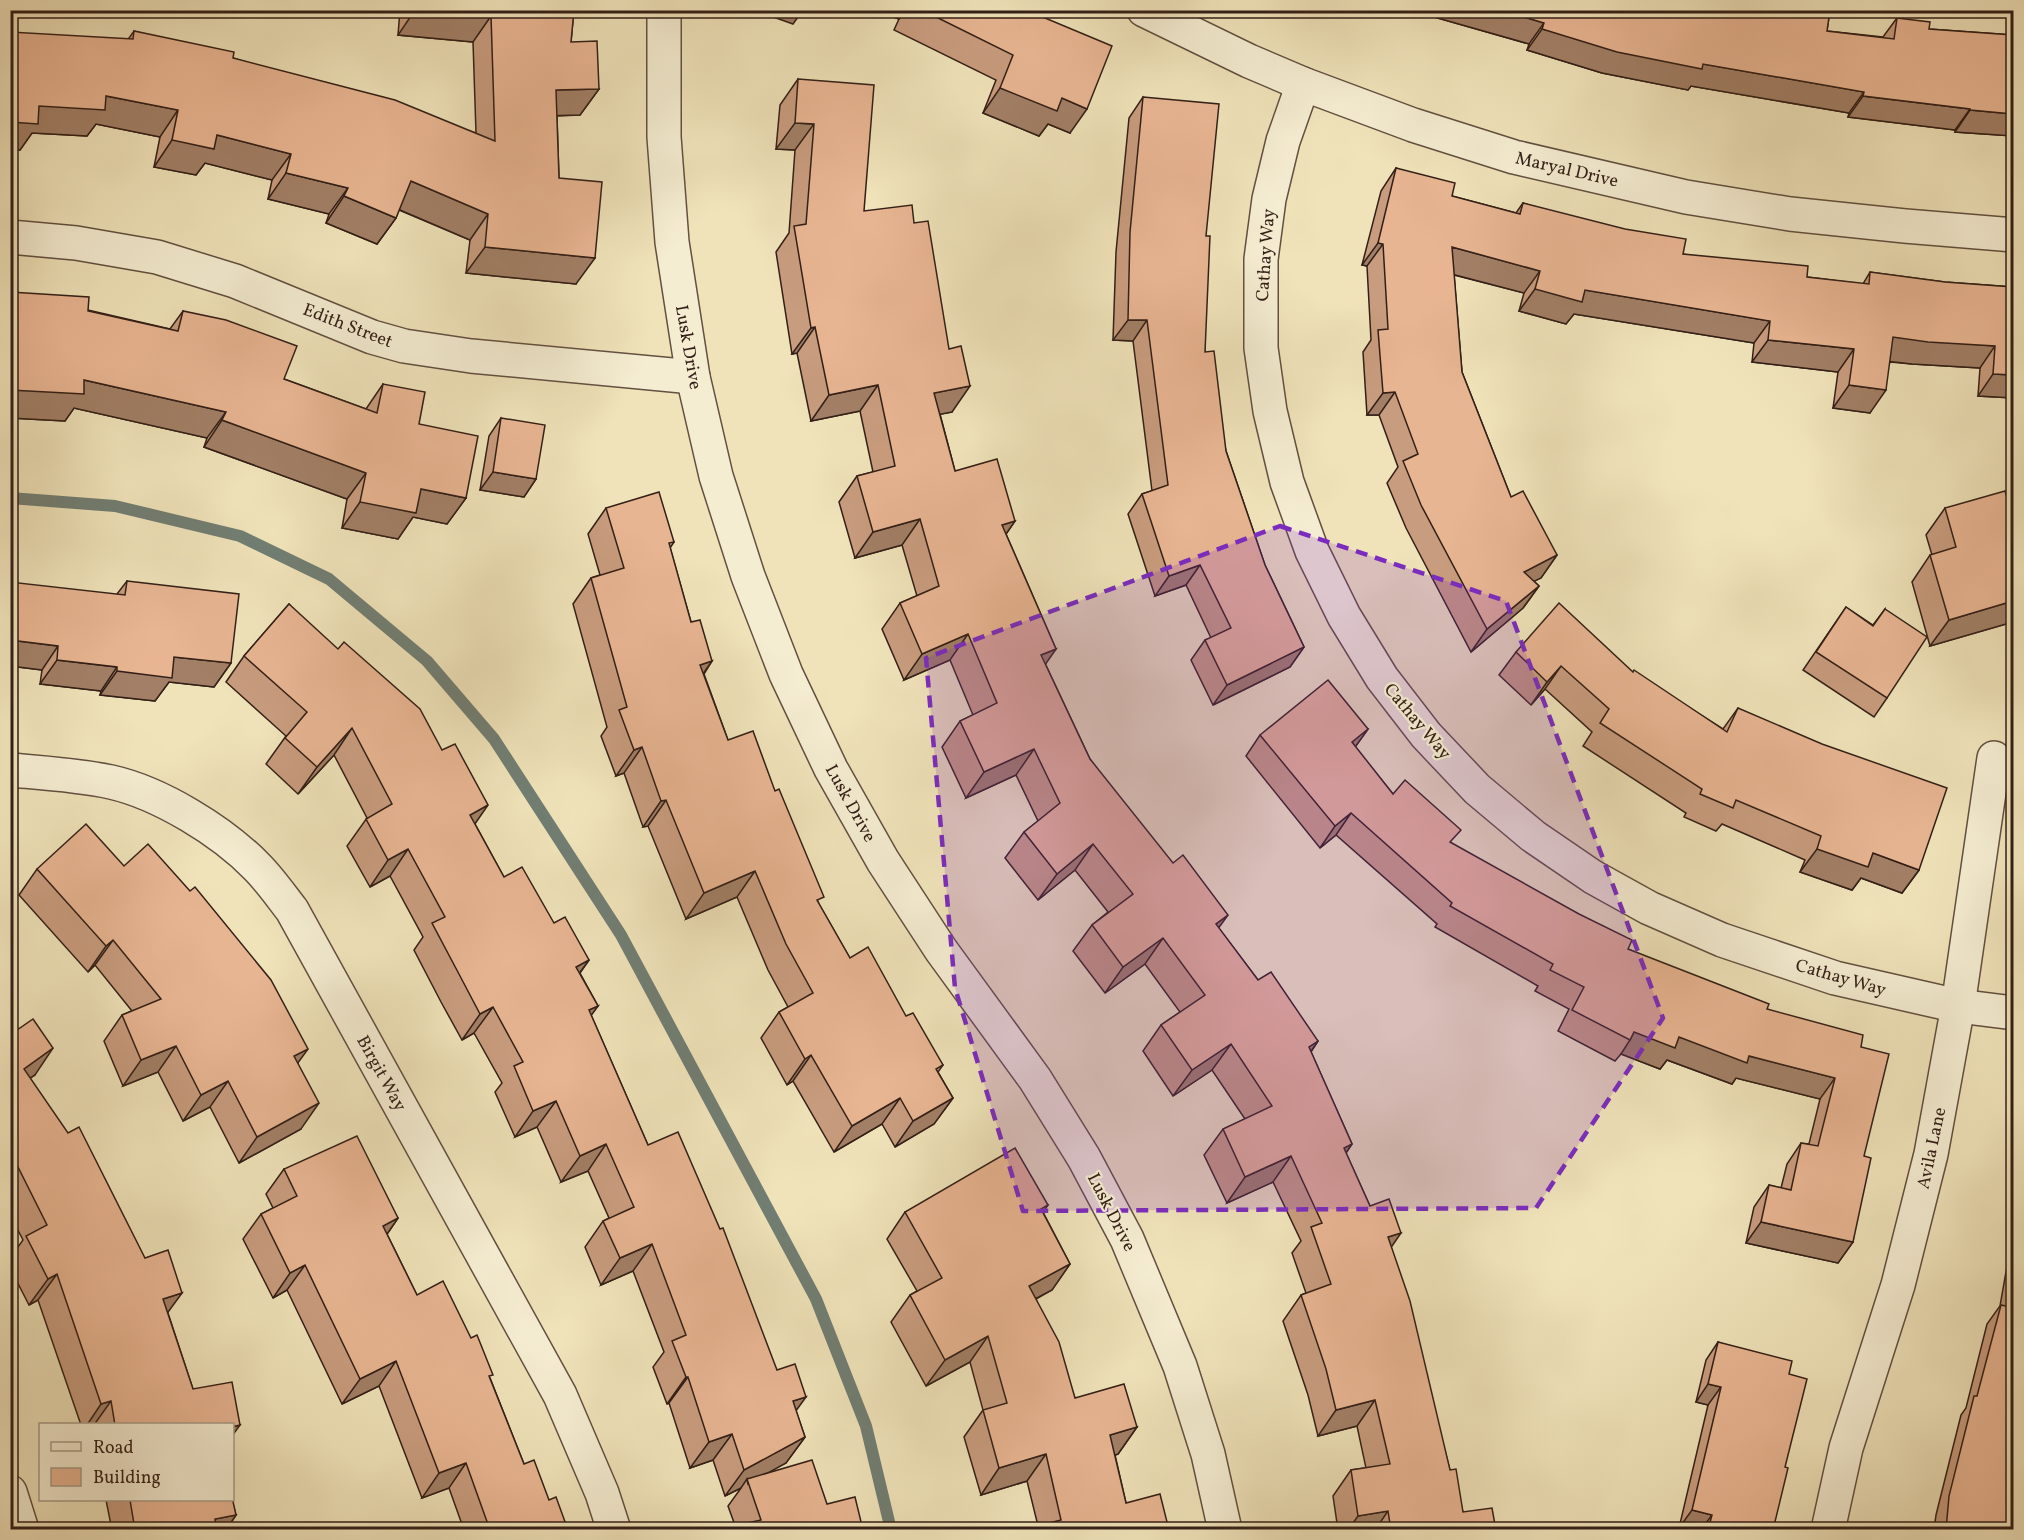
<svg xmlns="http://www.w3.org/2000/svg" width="2024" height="1540" font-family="Vollkorn,serif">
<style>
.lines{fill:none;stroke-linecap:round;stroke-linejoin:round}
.stream{stroke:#717e73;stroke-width:12}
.minor-casing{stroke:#625040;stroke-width:36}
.minor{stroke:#f5edd2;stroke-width:33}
.wall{fill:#c89c7e;stroke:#331f17;stroke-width:1.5}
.shaded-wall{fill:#a27f66;stroke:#331f17;stroke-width:1.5}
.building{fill:#e8b592;stroke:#331f17;stroke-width:1.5}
.marked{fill:#7b2cbf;fill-opacity:0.2;stroke:#7b2cbf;stroke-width:4.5;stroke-dasharray:12 8;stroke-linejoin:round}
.labels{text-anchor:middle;stroke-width:4.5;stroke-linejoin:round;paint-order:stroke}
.street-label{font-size:18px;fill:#331f17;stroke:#f5edd2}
</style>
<rect width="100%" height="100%" fill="#f0e3ba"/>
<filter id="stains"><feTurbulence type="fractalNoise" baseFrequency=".00333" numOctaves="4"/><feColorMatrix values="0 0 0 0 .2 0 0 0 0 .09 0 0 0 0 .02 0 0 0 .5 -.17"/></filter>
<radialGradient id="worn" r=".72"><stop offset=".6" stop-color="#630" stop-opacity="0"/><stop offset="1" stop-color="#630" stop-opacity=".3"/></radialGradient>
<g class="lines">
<!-- stream -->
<path class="stream" d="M10 498 115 506 240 536 329 579 427 661 494 739 621 935 816 1299 866 1426 891 1530"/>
<defs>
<g id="minor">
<path d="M664 10V137L672 242 693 377 716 476 748 576 786 674 831 769 883 861 941 950 1035 1079 1084 1158 1127 1239 1180 1366 1208 1454 1225 1530"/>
<path d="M1144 10 1249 61 1303 84 1413 125 1514 157 1686 197 1790 214 1905 226 2014 235"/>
<path d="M1303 84 1283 141 1269 199 1261 259V348L1270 411 1287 482 1312 551 1344 616 1382 678 1426 735 1477 789 1533 836 1593 877 1649 908 1722 940 1835 978 1958 1006 2014 1013"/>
<path d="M10 237 76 243 157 257 235 281 372 337 404 346 471 356 693 377"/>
<path d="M10 770C44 773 78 775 111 782 160 793 222 831 257 867 270 880 281 896 292 910L560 1395 602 1493 614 1530"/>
<path d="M10 1492 22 1530"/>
<path d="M1828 1530 1846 1448 1898 1285 1931 1154 1958 1006 1994 758"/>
</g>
</defs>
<!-- minor casing -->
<use href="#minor" class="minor-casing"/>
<!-- minor -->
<use href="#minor" class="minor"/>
</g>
<!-- wall -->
<g class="wall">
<path d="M400 10H574L571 42 599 89 580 115 557 116 559 178 576 284 466 273 470 240 399 210 396 218 377 244 326 223 329 214 268 199 272 180 205 163 196 175 154 167 160 137 96 124 87 136 32 133 20 150H10L129 38 134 31 233 58 476 133 473 42 398 35Z"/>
<path d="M874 10H1026L1070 133 1048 124 1039 136 983 113 996 80 894 30 899 19Z"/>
<path d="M1420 10H1830L1827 31 1883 37 1897 18 1929 29 2013 35V136L1955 132V130L1848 117 1849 113 1691 86 1688 90 1602 73 1527 50 1529 44 1427 15V13Z"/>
<path d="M798 79 864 211 914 223 952 412 940 414 955 471 1015 521 1006 534 1056 649 1045 663 1090 759 1258 980 1318 1041 1311 1052 1352 1144 1346 1153 1370 1206 1391 1247 1450 1470 1463 1512 1496 1530H1338L1333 1496 1351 1470 1366 1468 1357 1426 1318 1436 1308 1395 1283 1321 1301 1295 1306 1293 1292 1253 1301 1241 1273 1182 1227 1203 1204 1155 1223 1129 1245 1119 1212 1070 1173 1096 1143 1051 1161 1025 1180 1012 1145 964 1105 993 1073 951 1092 925 1108 912 1075 870 1038 900 1005 858 1024 832 1038 821 1016 775 966 798 942 747 960 721 973 715 950 660 904 680 882 629 900 603 917 596 902 545 855 558 839 502 857 476 873 472 860 411 811 421 797 353 792 354 776 252 789 233 795 150 776 149 780 105Z"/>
<path d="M1143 97 1206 236 1205 352 1226 451 1265 565 1304 647 1290 667 1213 705 1191 660 1205 640 1211 638 1186 585 1155 596 1128 514 1142 494 1152 491 1133 341 1113 340 1116 252 1129 118Z"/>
<path d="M1396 168 1452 196 1516 213 1523 203 1683 254 1807 277 1863 284 1870 272 1945 282 2013 287V398L1978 396 1980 368 1912 364 1890 362 1870 413 1833 408 1838 372 1752 362 1754 343 1574 314 1566 324 1519 311 1524 293 1454 275 1462 372 1511 497 1557 555 1541 578 1534 581 1539 586 1523 608 1471 652 1406 528 1387 483 1398 467 1379 415H1367L1363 352 1371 340 1367 266 1362 265 1381 191Z"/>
<path d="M10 292 170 329 183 311 284 379 366 409 383 384 419 424 466 498 447 524 413 517 398 539 342 528 347 499 204 447 207 438 74 408 65 421 10 418Z"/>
<path d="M501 418 536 479 524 497 480 490 489 436Z"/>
<path d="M606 508 674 542 670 548 691 622 712 661 704 674 728 740 775 791 819 904 850 958 906 1016 943 1065 938 1072 953 1098 934 1124 895 1147 882 1124 834 1152 793 1081 787 1085 761 1038 779 1012 788 1007 768 970 737 897 686 919 648 826 643 827 624 773 616 776 601 736 607 727 573 604 591 578 600 575 588 534Z"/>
<path d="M1945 508 2013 622 1930 646 1912 582 1930 555H1932L1926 535Z"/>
<path d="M127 581 231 663 214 687 169 682 155 701 100 695 101 691 40 684 42 670 10 666 117 594Z"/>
<path d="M289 604 475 824 504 877 554 923 589 960 580 973 598 1006 591 1015 648 1145 777 1370 796 1411 805 1437 786 1463 767 1473 827 1504 863 1530H735L736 1528 728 1506 741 1488 725 1496 713 1460 690 1468 669 1403 667 1404 653 1367 664 1352 633 1271 601 1285 585 1247 603 1221 609 1218 588 1171 561 1182 537 1127 515 1137 495 1092 502 1083 474 1033 462 1040 441 1002 414 950 423 937 390 876 370 887 347 846 367 818 334 755 298 794 266 764 286 736 226 682 244 656Z"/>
<path d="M1846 607 1873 625 1885 609 1887 698 1874 717 1803 670Z"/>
<path d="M1516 652 1633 672 1723 729 1738 708 1919 870 1902 893 1861 878 1852 890 1800 872 1805 860 1722 824 1716 831 1684 817 1686 813 1583 746 1592 732 1545 689 1531 705 1499 675Z"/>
<path d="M1368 729 1355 747 1393 794 1451 843 1628 949 1767 1009 1861 1047 1864 1156 1853 1242 1838 1263 1746 1243 1754 1207 1769 1185 1781 1188 1787 1164 1801 1143 1809 1144 1820 1099 1736 1078 1732 1084 1667 1060 1660 1069 1621 1054 1615 1061 1558 1031 1569 1009 1535 991 1538 986 1435 927 1437 924 1336 835 1320 848 1246 756 1260 735Z"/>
<path d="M37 869 298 1063 301 1129 239 1163 210 1107 183 1121 158 1072 123 1086 104 1041 122 1015 132 1011 95 965 88 972 19 895Z"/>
<path d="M10 1035 35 1075 30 1078 168 1313 193 1389 232 1425H81L38 1300 29 1305 10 1268V1258L23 1240 10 1215Z"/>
<path d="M284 1169 398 1218 387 1234 417 1295 490 1378 524 1464 549 1500 568 1530H464L449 1488 422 1498 379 1386 342 1404 287 1290 273 1298 243 1239 261 1214 273 1208 266 1194Z"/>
<path d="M1048 1205 1043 1212 1070 1264 1052 1290 1036 1299 1075 1398 1137 1427 1118 1454 1115 1455 1126 1503 1169 1530H1039L1027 1481 981 1495 964 1437 983 1410 970 1362 926 1386 891 1322 910 1295 917 1291 887 1239 905 1212Z"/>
<path d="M2013 1232V1530H1934L1936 1515 1961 1415 1966 1408 1987 1324 2000 1306Z"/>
<path d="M1718 1342 1789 1374 1785 1467 1773 1530H1684L1679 1528 1708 1405 1696 1402 1706 1360Z"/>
<path d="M106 1500H232L236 1515 226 1530H112Z"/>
</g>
<!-- shaded-wall -->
<g class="shaded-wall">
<path d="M415 10H436L491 16 473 42 398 35Z"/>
<path d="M760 10H803L793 24 759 12Z"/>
<path d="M874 10H905L899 19Z"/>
<path d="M1420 10H1429L1427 13Z"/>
<path d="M1430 10H1500L1544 23 1529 44 1427 15Z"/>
<path d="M1542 29 1703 64 1864 92 1849 113 1691 86 1688 90 1602 73 1527 50Z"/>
<path d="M1000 88 1062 98 1087 109 1070 133 1048 124 1039 136 983 113Z"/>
<path d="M599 89 580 115 538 116 556 90Z"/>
<path d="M106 96 178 110 160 137 96 124 87 136 32 133 20 150H10V122L39 106Z"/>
<path d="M1863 96 1970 109 1955 130 1848 117Z"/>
<path d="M1970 110 2013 114V136L1955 132Z"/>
<path d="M795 123 814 124 795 150 776 149Z"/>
<path d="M217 135 291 154 272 180 205 163 196 175 154 167 172 140Z"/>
<path d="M286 173 348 188 329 214 268 199Z"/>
<path d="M411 181 488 214 470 240 393 207Z"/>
<path d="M344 196 396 218 377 244 326 223Z"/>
<path d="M1378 243 1383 244 1367 266 1362 265Z"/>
<path d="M485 247 595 258 576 284 466 273Z"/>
<path d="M1452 247 1540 271 1524 293 1436 270Z"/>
<path d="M1535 289 1585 290 1770 321 1754 343 1574 314 1566 324 1519 311Z"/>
<path d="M1128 320H1147L1133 341 1113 340Z"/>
<path d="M815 327 797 353 792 354 811 328Z"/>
<path d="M1893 337 1995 346 1980 368 1912 364 1877 360Z"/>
<path d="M1768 340 1854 349 1838 372 1752 362Z"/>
<path d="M1993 374 2013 375V398L1978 396Z"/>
<path d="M84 380 226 412 207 438 74 408 65 421 10 418V390Z"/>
<path d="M878 385 860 411 811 421 829 395Z"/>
<path d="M1849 385 1886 390 1870 413 1833 408Z"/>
<path d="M970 386 952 412 916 419 934 393Z"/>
<path d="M1395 392 1379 415H1367L1383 393Z"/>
<path d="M222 420 366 473 347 499 204 447Z"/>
<path d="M493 472 536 479 524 497 480 490Z"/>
<path d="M421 489 466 498 447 524 413 517 398 539 342 528 360 502Z"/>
<path d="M920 519 902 545 855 558 873 532Z"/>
<path d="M1015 521 997 547 1002 525Z"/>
<path d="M1557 555 1541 578 1508 594 1524 572Z"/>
<path d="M1200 565 1186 585 1155 596 1169 576Z"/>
<path d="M1539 586 1523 608 1471 652 1487 629Z"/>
<path d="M2013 601V622L1930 646 1949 620Z"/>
<path d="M968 634 950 660 904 680 922 654Z"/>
<path d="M10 640 58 646 42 670 10 666Z"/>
<path d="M1304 647 1290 667 1213 705 1227 685Z"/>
<path d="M1056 649 1038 675 1041 655Z"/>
<path d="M174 657 231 663 214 687 169 682 155 701 100 695 117 671Z"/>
<path d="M57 660 117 667 101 691 40 684Z"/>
<path d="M712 661 694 687 700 665Z"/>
<path d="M1561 666 1545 689 1531 705 1547 682Z"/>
<path d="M352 728 334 755 298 794 317 767Z"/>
<path d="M1368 729 1353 750 1352 742Z"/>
<path d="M642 747 624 773 616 776 634 750Z"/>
<path d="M1034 749 1016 775 966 798 984 772Z"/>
<path d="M666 800 648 826 643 827 661 801Z"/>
<path d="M488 805 470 831V815Z"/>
<path d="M1351 813 1336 835 1320 848 1335 826Z"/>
<path d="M1093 844 1075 870 1038 900 1057 874Z"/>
<path d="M408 849 390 876 370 887 388 860Z"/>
<path d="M1817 849 1873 853 1919 870 1902 893 1861 878 1852 890 1800 872Z"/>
<path d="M755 871 737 897 686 919 704 893Z"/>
<path d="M1228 915 1209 941 1216 924Z"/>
<path d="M1163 938 1145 964 1105 993 1123 967Z"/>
<path d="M113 940 95 965 88 972 106 946Z"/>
<path d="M589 960 570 986 576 967Z"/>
<path d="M598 1006 579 1032 589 1010Z"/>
<path d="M493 1007 474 1033 462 1040 480 1014Z"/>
<path d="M1634 1032 1679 1037 1749 1056 1835 1078 1820 1099 1736 1078 1732 1084 1667 1060 1660 1069 1621 1054 1630 1040Z"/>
<path d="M1318 1041 1300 1067 1309 1047Z"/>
<path d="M1231 1044 1212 1070 1173 1096 1192 1070Z"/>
<path d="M176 1046 158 1072 123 1086 141 1060Z"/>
<path d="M53 1048 35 1075 10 1091 24 1069Z"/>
<path d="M308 1049 289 1075 294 1056Z"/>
<path d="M811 1055 793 1081 787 1085 805 1059Z"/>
<path d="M228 1081 210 1107 183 1121 201 1095Z"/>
<path d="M900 1098 882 1124 834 1152 852 1126Z"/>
<path d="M953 1098 934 1124 895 1147 913 1121Z"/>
<path d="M556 1101 537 1127 515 1137 533 1111Z"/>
<path d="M319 1103 301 1129 239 1163 257 1137Z"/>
<path d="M606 1144 588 1171 561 1182 580 1156Z"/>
<path d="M1352 1144 1334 1170 1344 1148Z"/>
<path d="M1291 1156 1273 1182 1227 1203 1245 1177Z"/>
<path d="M398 1218 381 1243 383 1226Z"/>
<path d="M1761 1222 1853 1242 1838 1263 1746 1243Z"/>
<path d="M1401 1233 1383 1259 1388 1237Z"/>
<path d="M652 1244 633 1271 601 1285 620 1258Z"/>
<path d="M1070 1264 1052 1290 1010 1312 1029 1286Z"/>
<path d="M305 1265 287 1290 273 1298 290 1273Z"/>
<path d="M57 1274 38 1300 29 1305 48 1279Z"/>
<path d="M182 1293 163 1319V1299Z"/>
<path d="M988 1336 970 1362 926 1386 945 1360Z"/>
<path d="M396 1361 379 1386 342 1404 360 1379Z"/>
<path d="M686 1377H688L669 1403 667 1404Z"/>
<path d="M1708 1384 1721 1387 1708 1405 1696 1402Z"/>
<path d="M806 1397 787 1423 793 1401Z"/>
<path d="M1375 1400 1357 1426 1318 1436 1336 1410Z"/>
<path d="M111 1401 94 1425H87L101 1404Z"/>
<path d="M240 1425 232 1436V1427Z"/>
<path d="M1137 1427 1118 1454 1092 1462 1110 1435Z"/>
<path d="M732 1434 713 1460 690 1468 709 1442Z"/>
<path d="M805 1437 786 1463 748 1484 747 1479 741 1488 725 1496 744 1470Z"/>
<path d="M1046 1454 1027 1481 981 1495 999 1468Z"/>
<path d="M466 1463 449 1488 422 1498 439 1473Z"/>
<path d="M1692 1510 1712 1515 1701 1530H1684L1679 1528Z"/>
<path d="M1388 1511 1375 1530H1348L1358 1516Z"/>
<path d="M236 1515 226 1530H208L215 1519Z"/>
</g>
<!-- building -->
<g class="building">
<path d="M436 10H574L571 42 597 41 599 89 556 90 559 178 602 182 595 258 485 247 488 214 411 181 396 218 344 196 348 188 286 173 291 154 217 135 214 149 172 140 178 110 106 96 105 110 39 106 38 124 10 122V32L133 39 134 31 234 52 233 58 395 100 495 141 491 16Z"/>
<path d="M922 10H1026L1112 46 1087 109 1062 98 1057 111 1000 88 1013 55Z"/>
<path d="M1500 10H1830L1827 31 1894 39 1897 18 1930 22 1929 29 2013 35V114L1970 110V109L1863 96 1864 92 1703 64 1702 69 1617 52 1542 29 1544 23Z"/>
<path d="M798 79 874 85 864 211 912 205 914 223 928 221 949 349 961 346 970 386 934 393 955 471 997 459 1015 521 1002 525 1056 649 1041 655 1090 759 1173 863 1183 855 1228 915 1216 924 1258 980 1271 972 1318 1041 1309 1047 1352 1144 1344 1148 1370 1206 1389 1199 1401 1233 1388 1237 1410 1301 1450 1470 1456 1469 1463 1512 1492 1508 1496 1530H1391L1388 1511 1358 1516 1351 1470 1390 1464 1375 1400 1336 1410 1326 1369 1301 1295 1331 1284 1311 1227 1322 1223 1291 1156 1245 1177 1223 1129 1272 1106 1231 1044 1192 1070 1161 1025 1205 995 1163 938 1123 967 1092 925 1133 894 1093 844 1057 874 1024 832 1060 803 1034 749 984 772 960 721 997 703 968 634 922 654 900 603 939 586 920 519 873 532 857 476 895 466 878 385 829 395 815 327 811 328 794 226 806 224 814 124 795 123Z"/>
<path d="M1143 97 1219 104 1206 236H1210L1205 352 1214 351 1226 451 1265 565 1304 647 1227 685 1205 640 1231 628 1200 565 1169 576 1142 494 1168 485 1147 320H1128L1130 232Z"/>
<path d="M1396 168 1455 183 1452 196 1520 214 1523 203 1625 229 1686 239 1683 254 1808 266 1807 277 1869 284 1870 272 1945 282 2013 287V375L1993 374 1995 346 1928 342 1893 337 1886 390 1849 385 1854 349 1768 340 1770 321 1585 290 1582 302 1535 289 1540 271 1452 247 1462 372 1511 497 1523 491 1557 555 1524 572 1539 586 1487 629 1421 505 1403 461 1418 454 1395 392 1383 393 1378 330 1388 329 1383 244 1378 243Z"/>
<path d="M10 292 89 297 88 311 178 331 183 311 226 320 297 346 284 379 377 413 383 384 425 392 419 424 478 436 466 498 421 489 416 513 360 502 366 473 222 420 226 412 84 380V394L10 390Z"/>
<path d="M501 418 545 425 536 479 493 472Z"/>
<path d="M2005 491 2013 520V601L1949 620 1930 555 1956 547 1945 508Z"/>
<path d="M659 492 674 542 669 543 691 622 700 620 712 661 700 665 728 740 753 731 775 791 779 789 824 897 817 900 850 958 868 947 906 1016 913 1013 943 1065 936 1069 953 1098 913 1121 900 1098 852 1126 811 1055 805 1059 779 1012 813 993 786 944 755 871 704 893 666 800 661 801 642 747 634 750 619 710 627 707 591 578 624 568 606 508Z"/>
<path d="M127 581 239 594 231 663 174 657 172 678 117 671V667L57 660 58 646 10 640V582L125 595Z"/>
<path d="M1559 603 1633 672 1634 670 1727 732 1738 708 1822 744 1947 788 1919 870 1873 853 1868 867 1817 849 1821 836 1736 800 1733 808 1700 794 1702 789 1600 723 1609 709 1561 666 1547 682 1516 652Z"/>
<path d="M289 604 338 649 344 642 420 709 442 750 455 744 488 805 470 815 504 877 522 867 554 923 565 917 589 960 576 967 598 1006 589 1010 648 1145 678 1132 720 1229 723 1228 777 1370 795 1364 806 1397 793 1401 805 1437 744 1470 732 1434 709 1442 688 1377H686L672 1341 686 1335 652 1244 620 1258 603 1221 634 1207 606 1144 580 1156 556 1101 533 1111 514 1066 523 1062 493 1007 480 1014 460 976 432 923 445 917 408 849 388 860 366 819 392 804 352 728 317 767 285 738 307 712 244 656Z"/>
<path d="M1846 607 1873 626 1885 609 1927 637 1887 698 1816 652Z"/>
<path d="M1328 680 1368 729 1352 742 1393 794 1405 780 1461 830 1450 842 1579 914 1632 940 1628 949 1769 1004 1767 1009 1863 1035 1861 1047 1889 1054 1864 1156 1871 1158 1853 1242 1761 1222 1769 1185 1791 1190 1801 1143 1818 1146 1835 1078 1749 1056 1747 1063 1679 1037 1675 1048 1634 1032 1630 1040 1572 1010 1584 987 1550 970 1553 964 1450 906 1452 903 1351 813 1335 826 1260 735Z"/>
<path d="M86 824 124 866 148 844 190 891 195 887 271 980 308 1049 294 1056 319 1103 257 1137 228 1081 201 1095 176 1046 141 1060 122 1015 161 999 113 940 106 946 37 869Z"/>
<path d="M33 1019 53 1048 24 1069 68 1133 79 1127 145 1258 168 1250 182 1293 163 1299 193 1389 232 1382 240 1425 232 1427V1425H115L111 1401 101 1404 57 1274 48 1279 26 1236 47 1225 10 1151V1035Z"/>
<path d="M357 1136 398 1218 383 1226 417 1295 443 1281 471 1338 477 1335 493 1375 489 1376 524 1464 534 1460 549 1500 556 1497 568 1530H490L466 1463 439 1473 396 1361 360 1379 305 1265 290 1273 261 1214 297 1196 284 1169Z"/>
<path d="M1015 1148 1048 1205 1041 1209 1070 1264 1029 1286 1059 1342 1075 1398 1124 1384 1137 1427 1110 1435 1126 1503 1160 1494 1169 1530H1046L1045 1524 1061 1520 1046 1454 999 1468 983 1410 1007 1403 988 1336 945 1360 910 1295 942 1278 905 1212Z"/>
<path d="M2013 1286V1530H1946L1949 1496 1974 1396H1977L2001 1305 2010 1307Z"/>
<path d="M1718 1342 1792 1361 1789 1374 1807 1379 1785 1467 1788 1468 1773 1530H1708L1712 1515 1692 1510 1721 1387 1708 1384Z"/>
<path d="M812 1460 827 1504 855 1497 863 1530H739L738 1525 761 1520 747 1479Z"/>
<path d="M232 1497 236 1515 215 1519 216 1530H135L130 1500H232Z"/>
</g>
<!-- marked area -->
<path class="marked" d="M1280 526 1506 601 1663 1018 1536 1208 1023 1211 955 988 926 658Z"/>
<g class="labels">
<!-- street labels -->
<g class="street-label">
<text transform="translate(1567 169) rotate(13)" y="6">Maryal Drive</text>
<text transform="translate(1265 255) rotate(-86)" y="6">Cathay Way</text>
<text transform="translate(348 325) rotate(21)" y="6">Edith Street</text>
<text transform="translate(689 347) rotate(80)" y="6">Lusk Drive</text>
<text transform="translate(1418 721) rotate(50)" y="6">Cathay Way</text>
<text transform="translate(851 803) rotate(61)" y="6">Lusk Drive</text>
<text transform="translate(1841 977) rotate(16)" y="6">Cathay Way</text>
<text transform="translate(382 1073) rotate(61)" y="6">Birgit Way</text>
<text transform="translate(1931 1148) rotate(-78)" y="6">Avila Lane</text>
<text transform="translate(1112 1212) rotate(63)" y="6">Lusk Drive</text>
</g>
</g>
<!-- margin -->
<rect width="2024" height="1540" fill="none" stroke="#f0e3ba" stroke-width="36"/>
<rect x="12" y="12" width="2000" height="1516" fill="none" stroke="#331f17" stroke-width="3"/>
<rect x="18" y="18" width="1988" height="1504" fill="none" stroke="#331f17" stroke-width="1.5"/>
<!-- legend -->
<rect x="39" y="1423" width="195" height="78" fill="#f5edd2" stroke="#a79b87" stroke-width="1.5"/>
<rect x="51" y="1442" width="30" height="9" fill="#f5edd2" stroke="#a79b87" stroke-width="1.5"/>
<text x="93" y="1453" font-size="18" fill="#331f17">Road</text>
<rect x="51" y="1468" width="30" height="18" fill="#e8b592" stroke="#a79b87" stroke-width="1.5"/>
<text x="93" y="1483" font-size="18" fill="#331f17">Building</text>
<rect width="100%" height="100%" filter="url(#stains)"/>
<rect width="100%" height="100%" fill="url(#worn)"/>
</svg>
